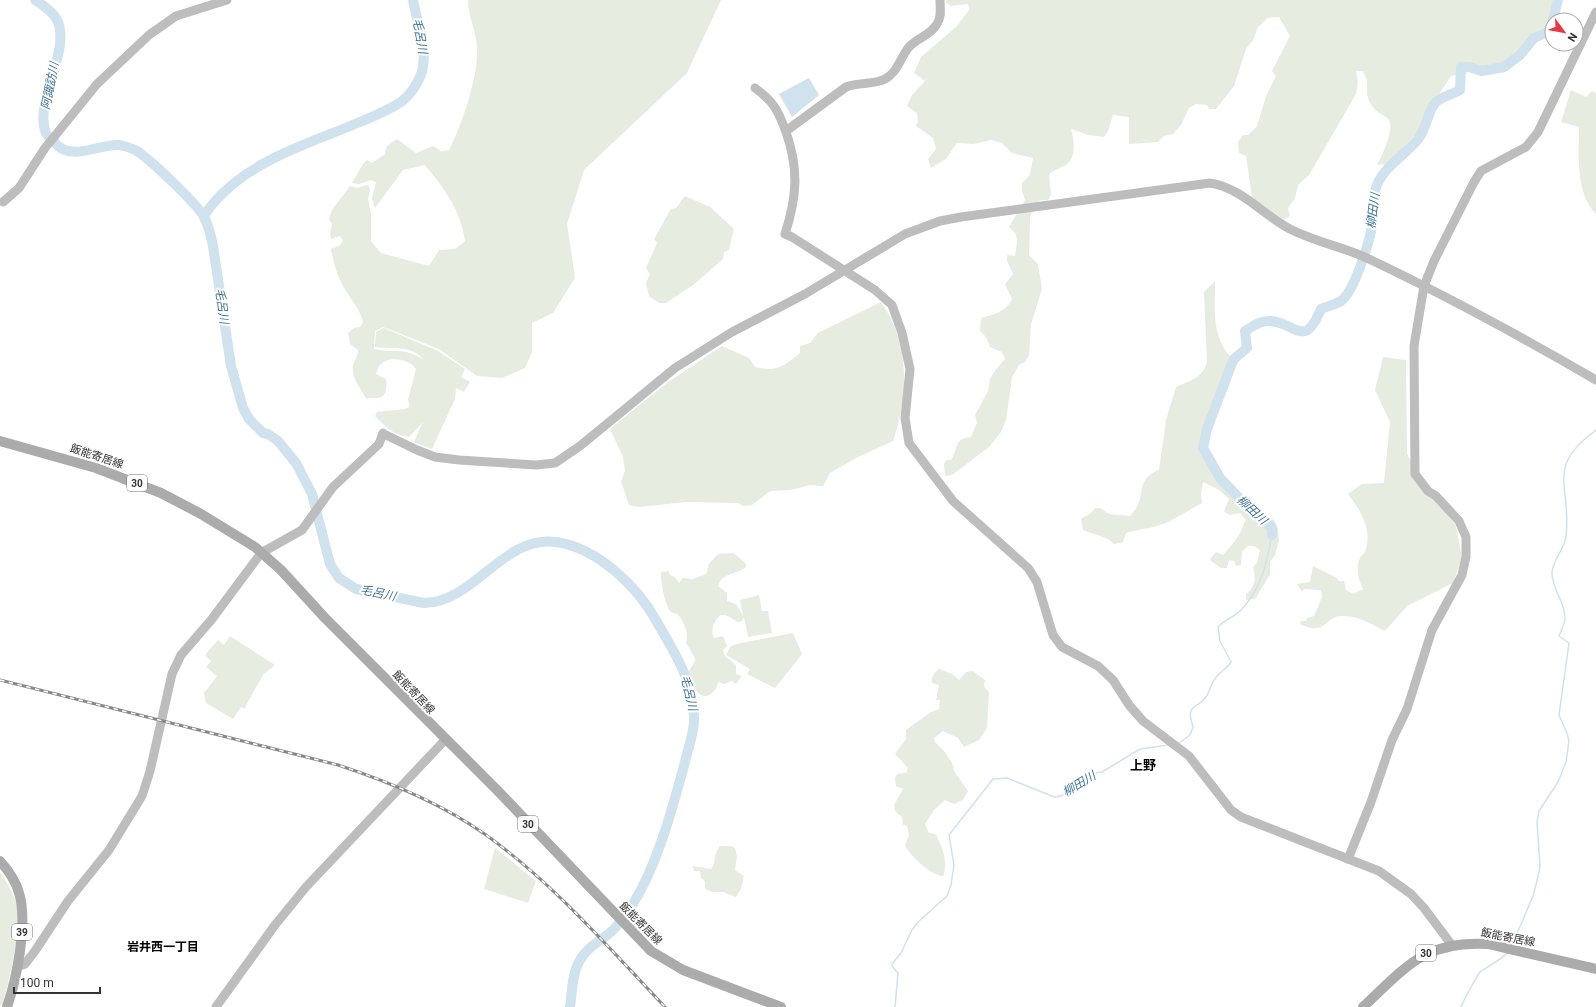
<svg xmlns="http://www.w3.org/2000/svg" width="1596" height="1007" font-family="Roboto,'Noto Sans JP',sans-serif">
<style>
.green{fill:#e6ecdf}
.water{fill:#cfe2ee}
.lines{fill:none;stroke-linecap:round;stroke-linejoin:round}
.stream{stroke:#cfe2ee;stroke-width:1.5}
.river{stroke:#cfe2ee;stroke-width:10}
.secondary{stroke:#bdbdbd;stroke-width:9}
.primary{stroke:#ababab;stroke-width:10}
.rail-casing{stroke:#888;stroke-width:3}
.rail{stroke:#fff;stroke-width:1.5;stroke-dasharray:4.5;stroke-linecap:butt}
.labels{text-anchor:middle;stroke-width:4;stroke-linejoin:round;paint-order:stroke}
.shield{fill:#fff;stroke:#707070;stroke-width:1}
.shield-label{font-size:10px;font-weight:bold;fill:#333}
.street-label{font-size:11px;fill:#333;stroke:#fff}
.water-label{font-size:12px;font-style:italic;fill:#3f7597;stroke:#fff}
.neighbourhood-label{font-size:12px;font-weight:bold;fill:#000;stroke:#fff}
.quarter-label{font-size:13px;font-weight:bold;fill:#000;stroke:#fff}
</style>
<rect width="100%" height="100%" fill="#fff"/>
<!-- green -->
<g class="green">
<path d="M468 0H721L687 73 584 170 567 224 575 278 553 313 532 323V352L525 368 502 378 477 376 439 349 383 327 375 331 374 349C397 354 402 346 424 360 411 344 393 350 375 347L376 332 384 328 438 351 465 369 461 377 470 382 464 392 456 388 455 399 432 449 414 442 423 422 409 437C393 435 386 427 375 416L377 412C386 410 401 411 408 408L410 405 408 400 416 369C411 359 388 355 380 365 378 367 377 371 376 374L386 379C388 397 382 399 366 398 360 388 351 377 353 365 355 359 358 356 358 350L350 344 348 333 354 328 360 327 363 322C360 310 354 304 348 294 338 280 334 265 331 249L339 246 343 241 340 236 331 239 330 234 332 224 329 219 332 210 350 186 357 188 366 185 369 186 370 191 368 199 371 214V241L381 253 429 266 439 250 455 249 465 241C460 208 445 190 425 165L403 170 375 208 372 198 376 182 371 180 359 184 352 183C357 176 360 166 367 160L372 163 385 154C385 146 390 143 397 139L416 153 433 146 441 151 449 150C462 125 478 78 477 50 477 32 468 18 468 0Z"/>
<path d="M947 0H1555L1550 24 1544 33 1532 36 1517 55 1506 64 1451 76 1427 113 1418 132 1387 164 1377 165C1382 156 1397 125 1387 118 1379 112 1371 109 1368 98 1365 87 1370 84 1363 71H1356L1358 82 1356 94 1309 175 1298 185 1295 198 1288 208 1290 216 1284 220 1260 205 1252 197 1246 156 1239 153 1238 142 1243 135H1248L1257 126 1267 94 1276 76 1272 71 1290 36 1279 17 1268 18 1258 27 1253 40 1246 49 1234 86 1216 109H1209L1207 105 1196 104 1189 108 1181 125 1173 134 1164 136 1158 142 1129 144V117L1113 115 1108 131 1104 137 1088 135 1071 129C1074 141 1077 156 1066 165 1061 168 1054 170 1049 174L1051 195 1048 200H1040L1030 216 1029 255 1038 264 1042 289 1031 324 1029 355 1025 362 1019 365 1012 377 1006 420 1001 432 989 447 952 475 945 476 944 464 946 460H951C959 448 953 439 971 437L977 423 975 415 988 391 990 379 996 369 1005 359 1002 352 990 347 986 337 980 331 981 318C993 315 1007 311 1012 299L1005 284 1013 274 1007 261V255L1015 256C1017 243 1020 235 1009 227L1025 200 1022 191V183L1030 175 1033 158 1012 153 1002 143 991 140 974 144 957 143 946 159 931 168 928 159 936 149 933 138 916 126 918 121 917 113 907 106 912 95 925 81 914 73 921 57 956 27 969 10 968 4 951 6 946 2Z"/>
<path d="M1571 90 1586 97 1592 91 1596 93V214C1575 193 1579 154 1579 127L1561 122Z"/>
<path d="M685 196 710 207 734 229 729 250 724 252 723 259 693 285 666 303H659L649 296 646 283 650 274 646 268 657 243 654 239 671 209 676 208Z"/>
<path d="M1215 281C1215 308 1211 336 1231 357L1205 426 1200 447 1203 454 1209 455 1220 473 1233 486 1237 500 1244 505 1255 507 1275 521 1278 529 1279 540 1275 555 1270 562V574L1256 598 1246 600V594C1256 586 1256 578 1253 567L1257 563 1260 550 1254 546H1248L1242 552 1241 565 1236 566 1234 561 1229 560 1227 568H1221L1211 561 1210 559 1216 552 1223 555C1229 548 1237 540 1241 531 1243 527 1243 524 1246 520L1240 513 1229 515 1224 511 1229 499 1219 490 1203 482 1201 495 1202 503C1188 510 1176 520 1160 525 1149 529 1137 529 1126 533L1123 542 1114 544C1105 535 1094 535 1083 530L1081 519 1091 513 1095 508H1100L1109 514 1130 516C1133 512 1136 509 1138 505 1144 490 1138 478 1159 470L1166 420 1176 387C1189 381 1203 378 1207 362L1204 292Z"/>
<path d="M881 302C910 343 909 396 893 441L858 457 830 473 823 486 810 485 791 490 770 491 752 505 743 506 738 503 686 502 639 507 629 505 621 481 625 471 623 457 610 429 668 382 722 346 749 358 755 367C777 372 783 367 800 353V346L810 343 818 333Z"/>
<path d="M1383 357 1406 360 1407 454 1424 484 1456 526 1462 558 1453 583 1407 606 1385 631C1371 624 1358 615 1342 616 1325 616 1326 637 1300 624L1301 621H1306L1307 618 1314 616 1322 597 1321 590 1304 589 1302 592 1297 584 1310 582 1313 566 1337 578 1339 581H1344L1346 590 1353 594 1363 589C1358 579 1355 567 1361 556 1363 554 1366 552 1366 549 1372 528 1360 510 1348 494L1362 484 1384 483 1390 422 1375 390Z"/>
<path d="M734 553 746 564V567C738 574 721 573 718 586L727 593V601L736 604 743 616 740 600 759 595 762 611H768L772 633 748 637 744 617 742 621 738 622 726 615H720C714 622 710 629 714 638L723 636 727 646 723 650 725 656 736 665V674L742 676 736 684 732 681 724 684 719 682C717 685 717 687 715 690 700 708 691 682 689 671L695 661V658L686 643C689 634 685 624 679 616 677 613 674 614 671 612 665 606 660 580 661 572L668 571 670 575 675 577 679 583 683 578 693 579 706 574 709 564 718 554Z"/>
<path d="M793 633 802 654 775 688 747 674 750 669 726 655 730 647 736 644Z"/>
<path d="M230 636 275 665 263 675 244 709 241 707 233 719 206 703 204 693 217 676 206 667 211 661 205 655 218 640 224 645Z"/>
<path d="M939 669 952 674 959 680 966 672 973 671 985 680 984 686 989 692 987 728 979 740 964 747 958 738 943 731 934 738 935 742 945 752 953 765 954 771 968 791 963 800 954 804 945 800 934 810 925 824 929 833 936 834C942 847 949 863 943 876 929 874 913 858 905 846L909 835 907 826 903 825 902 817 895 811 894 805 903 789 896 786 895 778 897 774 906 773 908 768 895 754 906 739V730L931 712 939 709 940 700H936L939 685 932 683C931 677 934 673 939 669Z"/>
<path d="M720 846H731L735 848 737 856 735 870 744 876 741 889 736 897 723 892H712L705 889V881L701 878 700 871H694L693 866 711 869C716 862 714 852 720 846Z"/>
<path d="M495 848 536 881 528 903 484 889Z"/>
<path d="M0 872C8 884 16 897 18 912 20 937 9 979 3 1004L0 1006Z"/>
</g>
<!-- water -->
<path class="water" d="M809 78 819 95 792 117 779 94Z"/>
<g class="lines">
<!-- stream -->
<g class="stream">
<path d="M1179 743 1190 735 1193 727C1185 703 1197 710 1206 697 1210 692 1210 685 1214 680 1219 673 1226 669 1231 662L1220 641 1218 627C1225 619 1235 617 1242 609 1262 588 1267 561 1272 535"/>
<path d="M1512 945 1533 896 1538 877 1540 866 1537 822 1539 811 1558 782 1566 762 1569 741 1567 733 1559 715 1569 643 1559 636C1561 631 1564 625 1565 619 1566 603 1551 588 1552 572 1553 559 1565 549 1566 536 1572 485 1544 468 1596 430"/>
<path d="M895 1007 898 973 892 966V964L901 953 912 930 918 922 947 896 951 885 954 865 949 835 993 779 1007 778 1054 797 1061 796 1068 792 1077 782 1094 773 1102 772 1140 749 1168 745"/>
<path d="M1461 1007C1463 1001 1477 976 1480 972 1488 966 1503 959 1508 952"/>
</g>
<!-- river -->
<g class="river">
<path d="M35 0C43 5 53 12 57 20 72 49 33 104 46 133 48 137 53 141 56 144 73 162 100 143 120 145 124 146 131 148 135 150 147 156 198 205 204 217 209 226 211 236 213 246L231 366 243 408 249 419 263 433 268 434 278 441 296 463 312 494 330 564 339 578 356 589 424 603C475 602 503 535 556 542 598 548 638 587 657 622 674 652 693 680 694 717 695 732 688 747 685 762 673 806 658 863 634 902 628 911 620 923 612 931 601 941 586 947 579 962 572 974 572 993 570 1007"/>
<path d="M1553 20 1558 0"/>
<path d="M204 216C209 207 216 200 223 193 259 158 310 143 355 124 370 118 387 111 401 102 410 95 418 83 422 72 428 49 417 23 413 0"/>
<path d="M1272 535V529L1268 523 1242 501 1220 478 1203 448 1207 429 1232 363 1235 358 1247 348 1245 331C1253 326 1261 320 1271 321 1298 324 1304 349 1321 309 1327 306 1335 305 1341 301 1355 291 1372 235 1373 218 1374 207 1372 195 1377 185 1385 165 1407 154 1419 138 1427 127 1428 110 1436 102 1442 97 1453 94 1460 90L1461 67H1469L1482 71 1504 67 1520 55 1534 38 1548 32 1552 24"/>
</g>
<!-- secondary -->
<g class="secondary">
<path d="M755 88C774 102 778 110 786 132 799 169 797 197 785 234L792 237 875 290 892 305 902 333 910 369 905 418 909 443 953 501 1028 568 1037 582 1053 635 1062 647 1098 666 1113 680 1129 705 1143 721 1189 756 1231 810 1241 817 1379 871 1411 894 1424 908 1451 944"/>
<path d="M786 131 846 87C859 82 873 85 885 79 898 72 900 58 909 47 917 38 931 35 937 24 942 17 940 8 940 0"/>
<path d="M3 202 19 188 45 148 97 84 149 35 176 16 227 0"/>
<path d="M386 435 417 450 435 457 459 460 536 465 555 463 580 446 675 368 732 332 805 294 905 234 940 221 961 217 1210 183C1242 188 1263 215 1290 229 1315 242 1344 247 1369 259 1447 296 1522 337 1596 380"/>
<path d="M1348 859 1371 802 1392 740 1407 709 1432 630 1462 575 1466 557V537L1459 521 1436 496 1428 491 1415 474 1414 346 1424 286 1434 261 1474 182 1481 171 1526 147 1538 132 1596 12"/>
<path d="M17 967 25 964 35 951 68 901 109 850 142 796 150 771 172 674 181 655 212 619 261 553 302 530 333 487 379 444 383 433"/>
<path d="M216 1007 275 925 306 887 445 740"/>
</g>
<!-- primary -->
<g class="primary">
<path d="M0 441 96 468 161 493 201 514 255 547 281 570 325 618 497 790 651 951 683 970 781 1007"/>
<path d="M0 861C8 870 16 881 19 893 28 922 17 978 7 1007"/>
<path d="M1363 1007C1406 967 1425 940 1488 944L1596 969"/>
</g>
<defs>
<path id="rail" d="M0 680 338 765C390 782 441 803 486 835 553 883 608 947 665 1007"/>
</defs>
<!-- rail casing -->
<use href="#rail" class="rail-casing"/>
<!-- rail -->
<use href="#rail" class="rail"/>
</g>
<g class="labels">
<!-- shield labels -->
<g class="shield">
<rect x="127" y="475" width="20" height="16" rx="3"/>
<rect x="518" y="816" width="20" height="16" rx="3"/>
<rect x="12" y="924" width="20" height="16" rx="3"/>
<rect x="1416" y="945" width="20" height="16" rx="3"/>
</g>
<g class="shield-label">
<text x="137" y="487">30</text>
<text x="528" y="828">30</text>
<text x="22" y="936">39</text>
<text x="1426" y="957">30</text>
</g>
<!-- street labels -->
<g class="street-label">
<text transform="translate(97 456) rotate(18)" y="4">飯能寄居線</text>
<text transform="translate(414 692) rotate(46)" y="4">飯能寄居線</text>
<text transform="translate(641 923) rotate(45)" y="4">飯能寄居線</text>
<text transform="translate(1508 937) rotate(11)" y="4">飯能寄居線</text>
</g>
<!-- water labels -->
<g class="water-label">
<text transform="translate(420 36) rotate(80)" y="4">毛呂川</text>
<text transform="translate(50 86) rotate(-79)" y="4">阿諏訪川</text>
<text transform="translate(1373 211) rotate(-83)" y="4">柳田川</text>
<text transform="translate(222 306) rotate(82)" y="4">毛呂川</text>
<text transform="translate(1252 510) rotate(43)" y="4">柳田川</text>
<text transform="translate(378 593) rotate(12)" y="4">毛呂川</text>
<text transform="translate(689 693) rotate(77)" y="4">毛呂川</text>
<text transform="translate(1079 784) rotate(-31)" y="4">柳田川</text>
</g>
<!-- neighbourhood labels -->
<g class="neighbourhood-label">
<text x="163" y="951">岩井西一丁目</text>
</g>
<!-- quarter labels -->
<g class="quarter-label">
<text x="1143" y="770">上野</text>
</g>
</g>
<!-- north arrow -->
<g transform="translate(1564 32) rotate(122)"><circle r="19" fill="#ffffff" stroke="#adadad"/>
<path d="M0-3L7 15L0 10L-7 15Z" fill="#e63946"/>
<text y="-6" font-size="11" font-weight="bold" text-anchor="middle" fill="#333333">N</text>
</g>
<!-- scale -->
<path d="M14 987v6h86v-6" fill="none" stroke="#333333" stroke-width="2"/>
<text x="20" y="987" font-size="12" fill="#333333" stroke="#ffffff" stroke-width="3" paint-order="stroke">100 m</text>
</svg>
